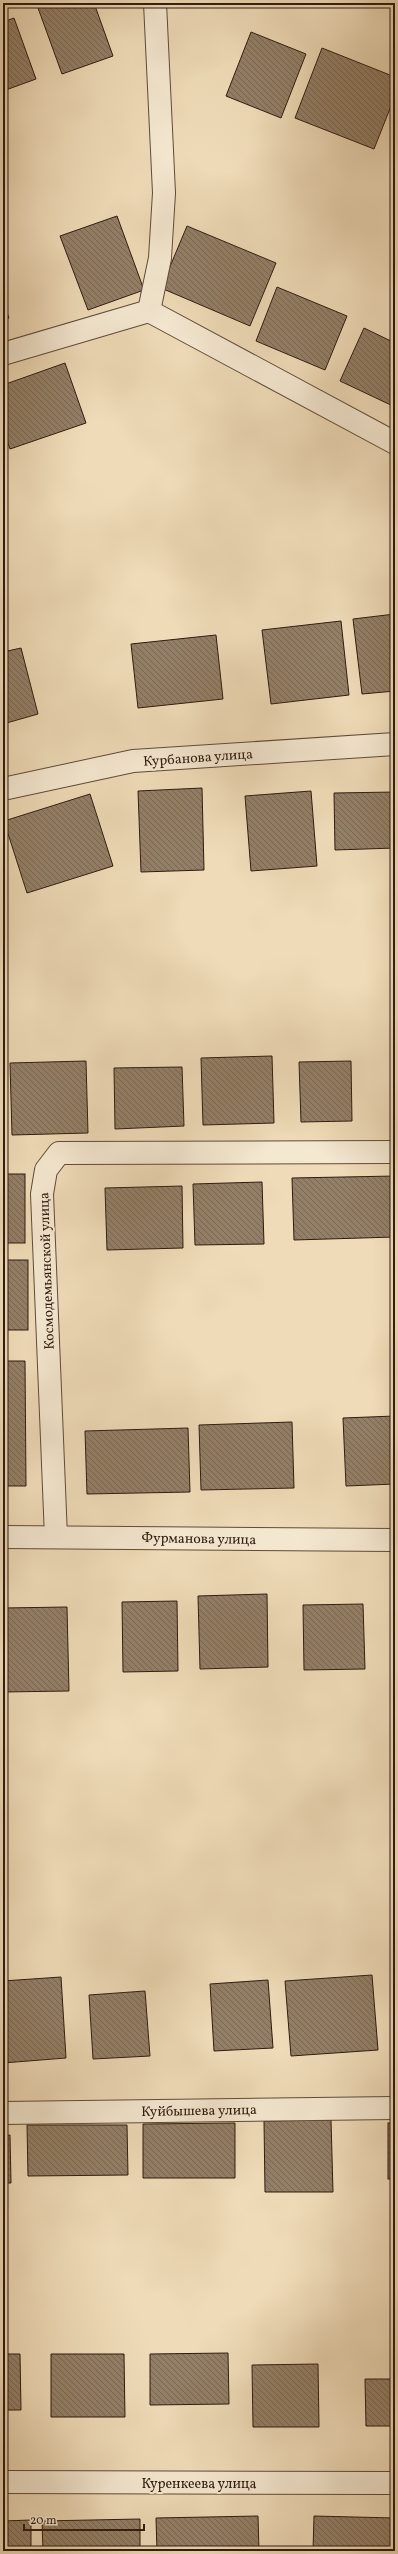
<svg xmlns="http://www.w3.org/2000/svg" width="398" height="2554" font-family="Vollkorn,serif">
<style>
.building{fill:url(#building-back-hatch);stroke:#2f1b0f}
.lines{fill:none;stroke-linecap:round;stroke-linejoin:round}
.street-casing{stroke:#5f4b39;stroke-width:24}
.street{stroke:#f5e8d1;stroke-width:22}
.labels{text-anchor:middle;stroke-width:4;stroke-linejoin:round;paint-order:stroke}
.street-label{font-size:14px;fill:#2f1b0f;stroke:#f5e8d1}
</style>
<defs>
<pattern id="building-back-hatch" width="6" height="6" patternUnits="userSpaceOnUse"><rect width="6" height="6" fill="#937f67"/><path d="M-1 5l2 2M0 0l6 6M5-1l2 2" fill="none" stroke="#786753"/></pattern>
</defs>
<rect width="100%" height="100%" fill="#efdbb8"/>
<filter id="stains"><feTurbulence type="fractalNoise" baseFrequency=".005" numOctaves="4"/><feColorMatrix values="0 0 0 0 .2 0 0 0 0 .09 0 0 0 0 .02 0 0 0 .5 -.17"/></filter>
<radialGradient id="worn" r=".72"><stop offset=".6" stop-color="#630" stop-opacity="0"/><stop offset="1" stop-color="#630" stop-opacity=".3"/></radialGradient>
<!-- building -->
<g class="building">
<path d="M52 3H94L113 56 62 74 38 8Z"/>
<path d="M14 18 36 79 3 91V22Z"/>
<path d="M251 32 306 54 281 118 226 96Z"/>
<path d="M322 48 395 77V96L374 149 295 118Z"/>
<path d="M117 216 144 290 88 310 60 236Z"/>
<path d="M187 226 276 263 250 326 161 288Z"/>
<path d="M277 287 347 316 325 370 256 341Z"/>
<path d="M3 301 9 318 3 320Z"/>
<path d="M364 328 395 343V407L340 381Z"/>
<path d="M65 363 86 423 10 449 3 429V385Z"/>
<path d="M395 614V691L362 694 353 619Z"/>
<path d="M341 621 349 695 271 704 262 630Z"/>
<path d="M216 635 223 699 138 708 131 644Z"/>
<path d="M21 648 38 714 3 724V652Z"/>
<path d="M202 788 204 870 141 872 138 791Z"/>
<path d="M311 791 317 866 251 871 245 796Z"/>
<path d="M395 792V848L335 850 334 793Z"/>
<path d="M90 794 113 866 27 893 4 821Z"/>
<path d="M272 1056 274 1123 203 1125 201 1058Z"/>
<path d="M86 1061 88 1133 12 1135 10 1063Z"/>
<path d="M351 1061 352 1121 301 1122 299 1062Z"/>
<path d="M182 1067 184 1126 115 1129 114 1068Z"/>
<rect x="3" y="1174" width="22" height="69"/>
<path d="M395 1176V1237L294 1240 292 1178Z"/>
<path d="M262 1182 264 1244 195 1245 193 1184Z"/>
<path d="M182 1186 183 1248 107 1250 105 1188Z"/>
<rect x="3" y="1260" width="25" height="70"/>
<path d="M3 1361H25L26 1486H3Z"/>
<path d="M395 1416V1484L346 1486 343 1418Z"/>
<path d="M292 1422 294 1488 201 1490 199 1425Z"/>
<path d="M188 1428 190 1492 87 1494 85 1431Z"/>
<path d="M267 1594 268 1667 200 1669 198 1596Z"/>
<path d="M177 1601 178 1671 123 1672 122 1602Z"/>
<path d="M363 1604 365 1669 304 1670 303 1605Z"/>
<path d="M67 1607 69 1691 3 1692V1608Z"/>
<path d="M372 1975 378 2050 291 2056 285 1981Z"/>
<path d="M61 1977 66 2058 3 2063V1981Z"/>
<path d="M268 1980 273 2048 214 2051 210 1984Z"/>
<path d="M145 1991 150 2056 93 2059 89 1995Z"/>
<path d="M331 2120 333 2192H265L264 2121Z"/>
<path d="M235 2123V2178H143V2124Z"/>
<rect x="388" y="2123" width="7" height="56"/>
<path d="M27 2125H127L128 2175 28 2176Z"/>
<path d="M10 2135 11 2183H3V2136Z"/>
<path d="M228 2353 229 2404 150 2405V2354Z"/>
<path d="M3 2354H20L21 2410H3Z"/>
<path d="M51 2354H124L125 2417H51Z"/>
<path d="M318 2364 319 2427H253L252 2365Z"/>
<path d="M365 2379H395V2426H366Z"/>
<path d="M258 2516 259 2551H157L156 2518Z"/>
<path d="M314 2516 395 2518V2551H313Z"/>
<path d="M140 2519V2551H43L42 2521Z"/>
<path d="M31 2520V2551H3V2521Z"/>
</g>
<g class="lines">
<defs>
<g id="street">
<path d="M149 311 160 258 164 193 155 3"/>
<path d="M3 354 149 311 395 443"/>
<path d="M3 789 133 761 395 744"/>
<path d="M3 1537 395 1540"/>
<path d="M56 1537 42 1194 46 1170 59 1153 395 1152"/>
<path d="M3 2113 395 2108"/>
<path d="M3 2482 395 2483"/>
</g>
</defs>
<!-- street casing -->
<use href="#street" class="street-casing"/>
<!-- street -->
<use href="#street" class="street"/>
</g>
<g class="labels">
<!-- street labels -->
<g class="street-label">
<text transform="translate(198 757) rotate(-4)" y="5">Курбанова улица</text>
<text transform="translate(46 1271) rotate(-92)" y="5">Космодемьянской улица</text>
<text transform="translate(199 1538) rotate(1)" y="5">Фурманова улица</text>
<text transform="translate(199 2110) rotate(-1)" y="5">Куйбышева улица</text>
<text x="199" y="2488">Куренкеева улица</text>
</g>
</g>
<!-- margin -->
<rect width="398" height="2554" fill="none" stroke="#efdbb8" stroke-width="16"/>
<rect x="4" y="4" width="390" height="2546" fill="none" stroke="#2f1b0f" stroke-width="2"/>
<rect x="8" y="8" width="382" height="2538" fill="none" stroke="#2f1b0f"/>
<!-- scale -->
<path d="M24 2524v6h120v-6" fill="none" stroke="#2f1b0f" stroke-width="2"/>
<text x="30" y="2524" font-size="12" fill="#2f1b0f" stroke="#f5e8d1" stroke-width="3" paint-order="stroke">20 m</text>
<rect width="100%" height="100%" filter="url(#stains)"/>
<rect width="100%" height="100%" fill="url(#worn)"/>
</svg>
